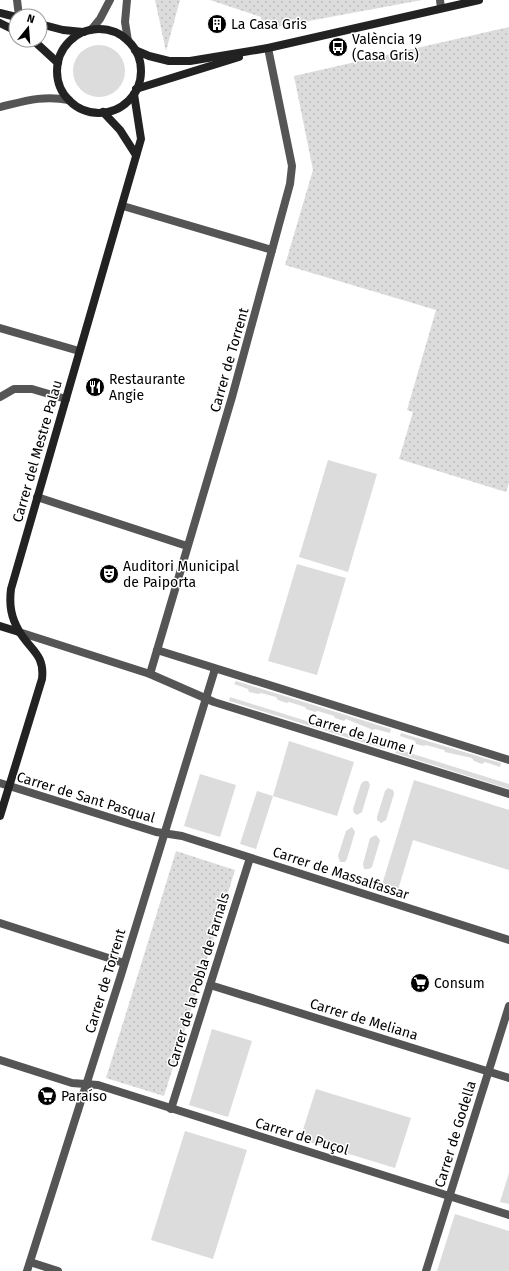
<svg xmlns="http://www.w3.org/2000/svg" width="509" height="1271" font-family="'Fira Sans',sans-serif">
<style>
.grass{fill:#dcdcdc}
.park{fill:url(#park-dots)}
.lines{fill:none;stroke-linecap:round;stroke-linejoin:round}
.street{stroke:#555;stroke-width:8}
.secondary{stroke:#222;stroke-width:8}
.labels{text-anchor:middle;stroke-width:3;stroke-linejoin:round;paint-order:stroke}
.poi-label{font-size:14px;fill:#000;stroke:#fff;text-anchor:start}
.street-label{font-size:14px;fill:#000;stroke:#fff}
</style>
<defs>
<pattern id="park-dots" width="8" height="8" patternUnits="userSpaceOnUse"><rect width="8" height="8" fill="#dcdcdc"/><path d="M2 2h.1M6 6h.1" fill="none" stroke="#bbb" stroke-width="1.8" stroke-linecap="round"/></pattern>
</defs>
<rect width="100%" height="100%" fill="#fff"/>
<!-- grass -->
<g class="grass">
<circle cx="99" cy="71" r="26"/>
<path d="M328 460 377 474 348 572 299 557Z"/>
<path d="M297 564 346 578 317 675 268 661Z"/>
<path d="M236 681 391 729 390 733 375 729 373 730 346 719 344 721 335 718 334 716 318 711 315 712 306 709 305 707 289 702 287 703 278 700 276 697 261 693 258 694 249 692 248 689 234 684Z"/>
<path d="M230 697 386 746 385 749 229 701Z"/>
<path d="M401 733 501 763 500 767 485 762 482 764 474 761 472 758 445 752 444 750 426 745 424 746 416 744 415 741 400 736Z"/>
<path d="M289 741 354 762 337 816 273 796 256 849 240 844 257 791 273 796Z"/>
<path d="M397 749 509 784V789L395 753Z"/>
<path d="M200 774 236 785 220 837 184 826Z"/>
<path d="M414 780 509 810V870L413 840 397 893 381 888Z"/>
<path d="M364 781H368L370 785 362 812 357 815 354 813 353 809 361 784Z"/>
<path d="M388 788 393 790 394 794 386 820 381 823 377 820V817L385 791Z"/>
<path d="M352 827 355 832 347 859 345 862H340L338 856 346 831Z"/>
<path d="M376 835 380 840 372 867 369 869H364L363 864 370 838Z"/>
<path d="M212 1029 252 1041 228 1117 189 1105Z"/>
<path d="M316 1089 411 1118 395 1168 300 1139Z"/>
<path d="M185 1131 247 1150 213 1259 151 1240Z"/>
<path d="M509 1173V1204L500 1202Z"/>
<path d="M455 1214 509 1231V1271H437Z"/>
</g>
<!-- park -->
<g class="park">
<path d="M155 0H180L166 51Z"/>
<path d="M210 0H422L260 30 261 17Z"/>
<path d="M509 27V483L506 492 399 459 413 412 407 410 436 310 285 265 313 170 294 76Z"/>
<path d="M176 851 235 870 164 1096 106 1078Z"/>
</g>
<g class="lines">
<!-- street -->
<g class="street">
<path d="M17 0 19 16"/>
<path d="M127 0 125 22 128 41"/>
<path d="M440 0 441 8"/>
<path d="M91 30 100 19 110 0"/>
<path d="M0 107C25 101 43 95 69 100"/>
<path d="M123 206 272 250"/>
<path d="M0 328 79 351"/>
<path d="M0 397 14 389H32L66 399"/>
<path d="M37 497 187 546"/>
<path d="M19 632 150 674 214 702 509 794"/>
<path d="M157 650 509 760"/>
<path d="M150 674 232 397 290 184 292 166 268 48"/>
<path d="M0 783 156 832 182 836 509 940"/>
<path d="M0 923 124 963"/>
<path d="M210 985 509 1078"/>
<path d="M0 1060 72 1083 98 1085 509 1215"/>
<path d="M171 1109 250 858"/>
<path d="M30 1262 58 1271"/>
<path d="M27 1271 121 975 215 669"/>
<path d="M426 1271 509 1006"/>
</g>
<!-- secondary -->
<g class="secondary">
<path d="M0 13 16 17"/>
<path d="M0 23 16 31"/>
<path d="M40 24 63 30 83 32"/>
<circle cx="99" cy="71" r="42"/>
<path d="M33 40 58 63"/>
<path d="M135 50 149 56 169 61H190L268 48 479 0"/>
<path d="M136 89 239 57"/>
<path d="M103 112 120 130 136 155"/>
<path d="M0 626 19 632"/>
<path d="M0 816 42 679C45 654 30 650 19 631 11 617 9 605 11 589L141 139 134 94"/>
</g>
</g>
<!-- icons -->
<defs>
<symbol id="building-disc" viewBox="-11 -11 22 22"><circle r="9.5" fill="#000" stroke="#fff"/><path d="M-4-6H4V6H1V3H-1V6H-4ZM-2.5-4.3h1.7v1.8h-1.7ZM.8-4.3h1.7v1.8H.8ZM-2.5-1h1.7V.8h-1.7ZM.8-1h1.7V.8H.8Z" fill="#fff"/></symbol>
<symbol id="bus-disc" viewBox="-11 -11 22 22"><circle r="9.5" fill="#000" stroke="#fff"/><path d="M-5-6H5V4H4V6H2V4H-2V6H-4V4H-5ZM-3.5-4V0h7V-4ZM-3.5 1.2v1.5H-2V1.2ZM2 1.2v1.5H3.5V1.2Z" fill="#fff"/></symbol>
<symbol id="restaurant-disc" viewBox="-11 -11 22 22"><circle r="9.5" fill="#000" stroke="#fff"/><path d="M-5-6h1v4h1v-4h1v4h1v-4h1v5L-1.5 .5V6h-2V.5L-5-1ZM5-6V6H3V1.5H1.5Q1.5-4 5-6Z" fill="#fff"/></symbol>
<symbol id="theatre-disc" viewBox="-11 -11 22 22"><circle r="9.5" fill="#000" stroke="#fff"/><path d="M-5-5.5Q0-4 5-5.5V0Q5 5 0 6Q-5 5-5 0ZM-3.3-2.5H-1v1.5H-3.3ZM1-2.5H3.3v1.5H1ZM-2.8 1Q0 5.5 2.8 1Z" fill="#fff"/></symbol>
<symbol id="supermarket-disc" viewBox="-11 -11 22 22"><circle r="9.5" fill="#000" stroke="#fff"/><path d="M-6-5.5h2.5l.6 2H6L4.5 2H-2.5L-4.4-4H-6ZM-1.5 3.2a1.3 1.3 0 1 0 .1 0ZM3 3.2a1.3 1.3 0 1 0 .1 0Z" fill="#fff"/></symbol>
</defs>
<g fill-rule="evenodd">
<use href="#building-disc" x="206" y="13" width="22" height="22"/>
<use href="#bus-disc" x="327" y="36" width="22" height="22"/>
<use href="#restaurant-disc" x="84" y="376" width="22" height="22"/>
<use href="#theatre-disc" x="98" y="563" width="22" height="22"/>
<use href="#supermarket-disc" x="409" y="972" width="22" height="22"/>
<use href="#supermarket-disc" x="36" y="1085" width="22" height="22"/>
</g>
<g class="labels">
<!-- poi labels -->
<g class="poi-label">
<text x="231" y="29">La Casa Gris</text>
<text x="352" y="44">València 19<tspan x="352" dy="16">(Casa Gris)</tspan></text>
<text x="109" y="384">Restaurante<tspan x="109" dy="16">Angie</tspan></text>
<text x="123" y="571">Auditori Municipal<tspan x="123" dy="16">de Paiporta</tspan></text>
<text x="434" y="988">Consum</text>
<text x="61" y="1101">Paraíso</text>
</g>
<!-- street labels -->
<g class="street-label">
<text transform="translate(229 360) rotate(-74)" y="5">Carrer de Torrent</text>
<text transform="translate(37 451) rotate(-74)" y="5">Carrer del Mestre Palau</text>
<text transform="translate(361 734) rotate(17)" y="5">Carrer de Jaume I</text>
<text transform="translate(86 797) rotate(17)" y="5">Carrer de Sant Pasqual</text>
<text transform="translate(341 873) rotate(18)" y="5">Carrer de Massalfassar</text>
<text transform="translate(198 980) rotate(-73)" y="5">Carrer de la Pobla de Farnals</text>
<text transform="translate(105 981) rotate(-73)" y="5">Carrer de Torrent</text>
<text transform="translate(364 1019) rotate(17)" y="5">Carrer de Meliana</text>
<text transform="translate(455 1134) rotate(-73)" y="5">Carrer de Godella</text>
<text transform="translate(302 1136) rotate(17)" y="5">Carrer de Puçol</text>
</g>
</g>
<!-- north arrow -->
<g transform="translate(28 28) rotate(17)"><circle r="19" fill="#ffffff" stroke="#999999"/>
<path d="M0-3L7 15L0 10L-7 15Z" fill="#000000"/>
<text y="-6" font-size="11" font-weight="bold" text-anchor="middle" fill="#000000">N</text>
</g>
</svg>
